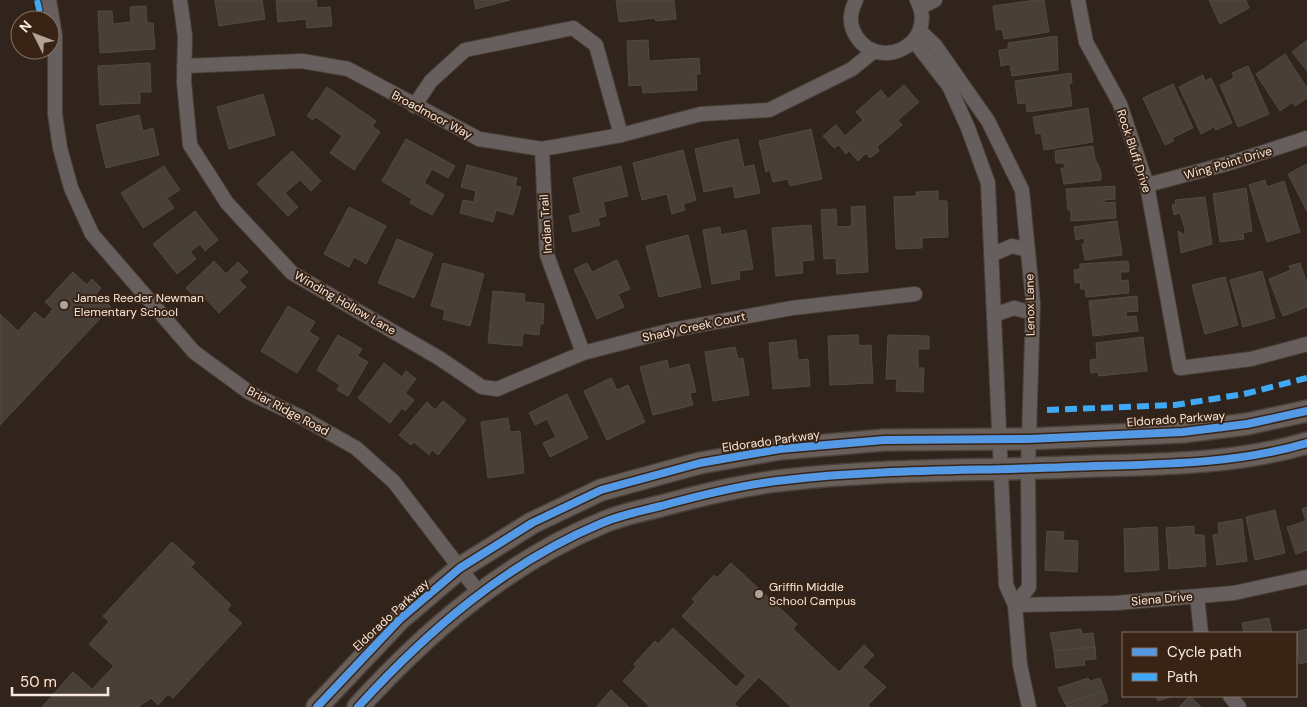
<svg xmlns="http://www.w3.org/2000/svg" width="1307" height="707" font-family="'DM Sans',sans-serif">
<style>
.building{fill:#484038;stroke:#524a41}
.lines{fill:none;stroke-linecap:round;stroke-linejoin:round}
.minor-casing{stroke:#4a4039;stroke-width:16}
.primary-casing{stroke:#4a4039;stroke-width:24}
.minor{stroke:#665f5d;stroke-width:14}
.primary{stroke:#695f5a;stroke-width:21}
.quiet{stroke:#3fa9f5;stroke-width:6;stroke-dasharray:12 6;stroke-linecap:butt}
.cycleway-casing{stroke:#382314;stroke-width:11}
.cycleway{stroke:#5399e6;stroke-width:8}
.poi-dot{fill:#b1a39a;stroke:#382314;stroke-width:2}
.labels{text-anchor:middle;stroke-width:4;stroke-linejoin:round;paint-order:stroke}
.street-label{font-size:12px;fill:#f6e8de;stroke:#382314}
.poi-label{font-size:12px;fill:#f6e8de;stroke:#382314;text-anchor:start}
</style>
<rect width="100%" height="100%" fill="#30241c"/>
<!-- building -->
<g class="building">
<path d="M215 0H262L265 19 219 26Z"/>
<path d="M276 0H316L317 8 330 7 332 26 307 28 306 19 278 22Z"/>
<path d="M474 0H510L476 9Z"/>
<path d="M616 0H674L676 19 656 21 655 18 619 22Z"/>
<path d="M1035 0H1044L1049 32 1004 39 1002 29 996 30 993 6Z"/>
<path d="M1209 0H1246L1249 8 1220 24Z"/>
<path d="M146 6 147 23H153L155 49 100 53 98 11H112L113 24 131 22 130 7Z"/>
<path d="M1057 36 1058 70 1012 76 1010 64 1001 66 999 50 1008 49V43Z"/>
<path d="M648 40 649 61 699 58 700 74H696L697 90 643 93 642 85 629 86 627 41Z"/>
<path d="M1307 40V71L1292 52Z"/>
<path d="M1285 54 1307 88V98L1295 106 1293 102 1280 111 1256 74Z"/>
<path d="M150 63 151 92H140V103L100 105 98 66Z"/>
<path d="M1248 66 1269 114 1238 127 1220 85 1234 78 1232 73Z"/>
<path d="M1071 73 1072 83H1069L1072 106 1027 112 1026 103 1018 104 1015 81Z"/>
<path d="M1203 75 1205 81 1211 78 1232 123 1216 130 1214 127 1201 134 1179 87Z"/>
<path d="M1173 84 1193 128 1172 138 1174 141 1165 145 1143 98Z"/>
<path d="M904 85 919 102 898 120 902 125 877 147 879 151 870 158 866 153 858 161 849 151 846 154 839 145 834 148 823 136 836 125 845 136 863 120 856 112 881 90 888 99Z"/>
<path d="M327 87 376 121 372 126 380 132 354 170 330 153 342 136 316 117 313 120 307 116Z"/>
<path d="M263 94 275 135 229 149 217 107Z"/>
<path d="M1088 108 1093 142 1044 150 1041 133 1036 134 1033 117Z"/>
<path d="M139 115 143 131 153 128 159 155 106 168 96 125Z"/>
<path d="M811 129 822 179 790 186 788 179 773 182 770 170 766 172 759 141Z"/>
<path d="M406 139 455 166 448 178 432 169 424 183 444 195 432 215 410 203 412 199 382 181Z"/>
<path d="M738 139 744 167 754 165 760 193 735 198 733 186 704 192 695 149Z"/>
<path d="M1093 146 1095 159 1101 171V180L1064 184 1061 169 1065 167 1064 163H1056L1055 151Z"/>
<path d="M683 150 696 200 683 204 685 210 672 214 667 194 642 200 633 163Z"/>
<path d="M292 151 321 181 311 191 300 180 285 193 298 207 288 216 257 184Z"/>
<path d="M1307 164V211L1288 174Z"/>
<path d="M467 165 517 178 515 186 521 187 513 215 496 210 493 222 460 213 463 200 474 202 476 191 461 187Z"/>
<path d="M164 166 180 190 167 198 174 208 143 228 121 193Z"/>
<path d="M621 166 628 196 603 202 606 216 598 218 600 225 573 232 569 216 581 213 573 178Z"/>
<path d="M1265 180 1267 187 1284 181 1300 232 1267 242 1249 185Z"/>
<path d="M1115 186V199L1104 200V203L1115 202 1116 218 1071 221V210H1068L1066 189Z"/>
<path d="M1246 188 1252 231 1243 233 1244 239 1220 242 1213 194Z"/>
<path d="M938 191V201H947L948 237 922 238V248L896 249 894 197 916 196V192Z"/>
<path d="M1205 197 1212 244 1181 253 1178 231 1185 235V229L1180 213 1174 215 1172 205 1176 204 1175 200Z"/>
<path d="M865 206 868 272 837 274 836 258 824 259 821 210 836 209 837 227 852 226 851 207Z"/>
<path d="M349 207 386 226 366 264 354 257 349 267 324 254Z"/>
<path d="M195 211 218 240 205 251 200 244 190 252 196 259 177 274 153 244Z"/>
<path d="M1117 221 1122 255 1085 260 1082 244H1085L1084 238 1076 240 1074 227Z"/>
<path d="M811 225 814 260 802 261 803 273 776 276 772 228Z"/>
<path d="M720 227 721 235 746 230 753 269 739 271 740 279 712 284 703 230Z"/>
<path d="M688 235 701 287 659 297 646 246Z"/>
<path d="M397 239 433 254 414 298 378 283Z"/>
<path d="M617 260 630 289 618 294 624 307 597 319 574 269 587 263 592 272Z"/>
<path d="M214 261 226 274 238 262 248 272 239 280 246 287 219 313 202 295 198 300 186 288Z"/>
<path d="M1128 261 1129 272H1120L1121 281 1128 280 1129 293 1086 297 1085 289H1081L1080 282 1075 283 1074 270 1080 269V264Z"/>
<path d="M443 263 484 274 470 326 443 319 445 310 431 306Z"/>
<path d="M1300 263 1307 283V307L1283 316 1269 279 1291 270 1289 266Z"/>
<path d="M1262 271 1275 318 1243 327 1230 280Z"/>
<path d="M73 272 87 285 92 279 101 288 96 294 111 307 0 425V314L18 331 35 312 44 320 53 309 45 302Z"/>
<path d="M1225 277 1238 325 1205 334 1192 285Z"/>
<path d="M493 291 525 294 524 302 544 304 543 324H540L539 335 523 333 522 346 488 343Z"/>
<path d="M1137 296 1138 311 1126 312V317L1136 316 1138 331 1093 336 1089 301Z"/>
<path d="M288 306 315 322 309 332 319 338 297 373 261 351Z"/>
<path d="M338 335 362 349 357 356 368 362 348 396 337 390 340 385 317 370Z"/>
<path d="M858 335 859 346 871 345 873 383 830 385 828 336Z"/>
<path d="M888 335 929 336V349H918V368H924L923 392 896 391 897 379H886Z"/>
<path d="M1143 337 1147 371 1099 376 1098 372 1091 373 1090 360 1097 359 1096 343Z"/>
<path d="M796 340 798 360 808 359 810 386 773 389 769 343Z"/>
<path d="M735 347 738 359 743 358 749 395 713 401 705 352Z"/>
<path d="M667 360 669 369 689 364 696 392 690 393 693 405 653 415 640 367Z"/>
<path d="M384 363 402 377 406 371 416 379 405 393 414 400 405 411 402 408 390 423 358 398Z"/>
<path d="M611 378 617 390 628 385 645 422 607 440 584 391Z"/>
<path d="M567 394 588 438 550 457 543 443 556 437 547 419 535 425 529 413Z"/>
<path d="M443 401 466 420 438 455 432 450 429 455 414 442 411 445 399 435 427 402 435 410Z"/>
<path d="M508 418 510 432 520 431 524 473 488 478 481 422Z"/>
<path d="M1307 507V550L1296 554 1287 527 1306 521 1302 509Z"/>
<path d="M1275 510 1285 553 1255 560 1246 517Z"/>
<path d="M1242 519 1247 561 1217 565 1213 535 1219 534 1218 523Z"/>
<path d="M1194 526V535H1204L1206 566 1169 569 1166 528Z"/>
<path d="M1157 527 1159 570 1125 572 1124 529Z"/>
<path d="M1047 531 1064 532 1063 540 1078 541 1077 572 1045 570Z"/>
<path d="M172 542 195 563 191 567 231 605 227 610 242 623 173 698 168 694 158 705 151 698 138 707H42L73 672 92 689 114 666 89 644 109 622 103 616Z"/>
<path d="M731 563 797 624 793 629 839 672 864 645 874 655 863 667 886 687 868 705 870 707H791L759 677 734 704 738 707H650L623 681 636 667 634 664 655 641 658 644 673 628 736 687 746 676 682 616 695 602 692 599 714 575 717 578Z"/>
<path d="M1269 618 1272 633H1244L1242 623Z"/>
<path d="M1081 629 1082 634 1093 633 1095 647 1054 651 1050 633Z"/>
<path d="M1307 629V662L1299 664 1296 633H1292Z"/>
<path d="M1095 647 1096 659 1084 660 1085 665 1056 668 1054 651Z"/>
<path d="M1088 678 1090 681 1100 678 1105 691 1065 704 1058 688Z"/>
<path d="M611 690 629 707H596Z"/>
<path d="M1105 691 1108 702 1098 707H1067L1066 704Z"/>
<path d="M1156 696H1173L1158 701Z"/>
<path d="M1190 696 1201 707H1179Z"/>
</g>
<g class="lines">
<defs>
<g id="minor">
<path d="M49 0 55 35V114L60 148 71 188 92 234 194 352 250 393 303 418 356 448 394 482 479 593"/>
<path d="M180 0 185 36 184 82 190 145 227 203 292 273 439 358 482 387 497 389 583 353 672 330 792 308 915 294"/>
<path d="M856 0C851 9 849 21 853 30 873 76 940 46 917 0"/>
<path d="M1078 0 1086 42 1120 104 1147 185 1180 368 1251 359 1307 344"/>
<path d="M921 7 935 0"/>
<path d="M920 31 935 45 988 121 1022 190 1033 303 1028 469 1029 587 1015 605"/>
<path d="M914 41 949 86 968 128 988 183 1006 585 1015 605 1020 665 1029 707"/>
<path d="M184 66 302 61 348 69 479 139 542 149 621 135 701 114 769 110 852 69 874 51"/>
<path d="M414 106 431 81 465 50 573 28 596 45 621 135"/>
<path d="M542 149 547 255 583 353"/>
<path d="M1147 185 1230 163 1307 138"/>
<path d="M991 255 1012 246 1028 250"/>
<path d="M994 315 1014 308 1032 313"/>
<path d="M1197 596 1201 633"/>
<path d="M1015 605 1116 603 1234 593 1307 577"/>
<path d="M1230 696 1239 707"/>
</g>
<g id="primary">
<path d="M317 707 400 619 460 568 532 523 601 490 700 463 780 449 884 440 1028 439 1183 432 1247 424 1307 411"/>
<path d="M358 707C427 631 506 563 602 523 620 515 641 511 661 506 701 495 744 484 786 480 879 469 974 471 1068 467 1147 464 1230 466 1307 443"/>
</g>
</defs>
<!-- minor casing -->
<use href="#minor" class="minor-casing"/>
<!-- primary casing -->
<use href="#primary" class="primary-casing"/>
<!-- minor -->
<use href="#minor" class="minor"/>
<!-- primary -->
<use href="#primary" class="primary"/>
<!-- quiet -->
<g class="quiet">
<path d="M37 0 41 18"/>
<path d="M1047 410 1175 405 1244 394 1307 378"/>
</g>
<defs>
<g id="cycleway">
<path d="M317 707 400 619 460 568 532 523 601 490 700 463 780 449 884 440 1028 439 1183 432 1247 424 1307 411"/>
<path d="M358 707C427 631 506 563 602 523 620 515 641 511 661 506 701 495 744 484 786 480 879 469 974 471 1068 467 1147 464 1230 466 1307 443"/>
</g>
</defs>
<!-- cycleway casing -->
<use href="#cycleway" class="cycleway-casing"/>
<!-- cycleway -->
<use href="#cycleway" class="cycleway"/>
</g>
<!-- markers -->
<g class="poi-dot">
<circle cx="64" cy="305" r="5"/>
<circle cx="759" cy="594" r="5"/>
</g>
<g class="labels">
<!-- street labels -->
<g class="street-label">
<text transform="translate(432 115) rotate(28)" y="4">Broadmoor Way</text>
<text transform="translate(1134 151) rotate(72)" y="4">Rock Bluff Drive</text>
<text transform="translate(1228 163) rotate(-16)" y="4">Wing Point Drive</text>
<text transform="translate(546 224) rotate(-94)" y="4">Indian Trail</text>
<text transform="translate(345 303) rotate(30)" y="4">Winding Hollow Lane</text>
<text transform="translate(1030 305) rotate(-91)" y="4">Lenox Lane</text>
<text transform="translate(694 327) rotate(-12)" y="4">Shady Creek Court</text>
<text transform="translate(288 411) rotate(28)" y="4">Briar Ridge Road</text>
<text transform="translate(1176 419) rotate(-4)" y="4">Eldorado Parkway</text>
<text transform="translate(771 441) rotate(-8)" y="4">Eldorado Parkway</text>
<text transform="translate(1162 599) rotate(-5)" y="4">Siena Drive</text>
<text transform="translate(391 615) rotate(-43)" y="4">Eldorado Parkway</text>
</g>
<!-- poi labels -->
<g class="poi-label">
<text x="74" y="302">James Reeder Newman<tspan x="74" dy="14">Elementary School</tspan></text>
<text x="769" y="591">Griffin Middle<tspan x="769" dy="14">School Campus</tspan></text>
</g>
</g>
<!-- legend -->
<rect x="1122" y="632" width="175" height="65" fill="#382314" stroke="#847265"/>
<rect x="1132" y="648" width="25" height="8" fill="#5399e6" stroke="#847265"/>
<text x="1167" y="657" font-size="15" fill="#f6e8de">Cycle path</text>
<rect x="1132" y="673" width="25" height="8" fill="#3fa9f5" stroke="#847265"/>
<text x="1167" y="682" font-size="15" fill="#f6e8de">Path</text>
<!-- north arrow -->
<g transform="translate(35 35) rotate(312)"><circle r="24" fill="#382314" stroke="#847265"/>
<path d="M0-4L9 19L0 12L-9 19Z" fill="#b1a39a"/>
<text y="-8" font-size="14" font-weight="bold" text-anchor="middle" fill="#f6e8de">N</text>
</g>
<!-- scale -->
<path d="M12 687v8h96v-8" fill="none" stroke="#f6e8de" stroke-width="2.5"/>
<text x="20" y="687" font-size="15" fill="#f6e8de" stroke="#382314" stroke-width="4" paint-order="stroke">50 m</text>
</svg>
